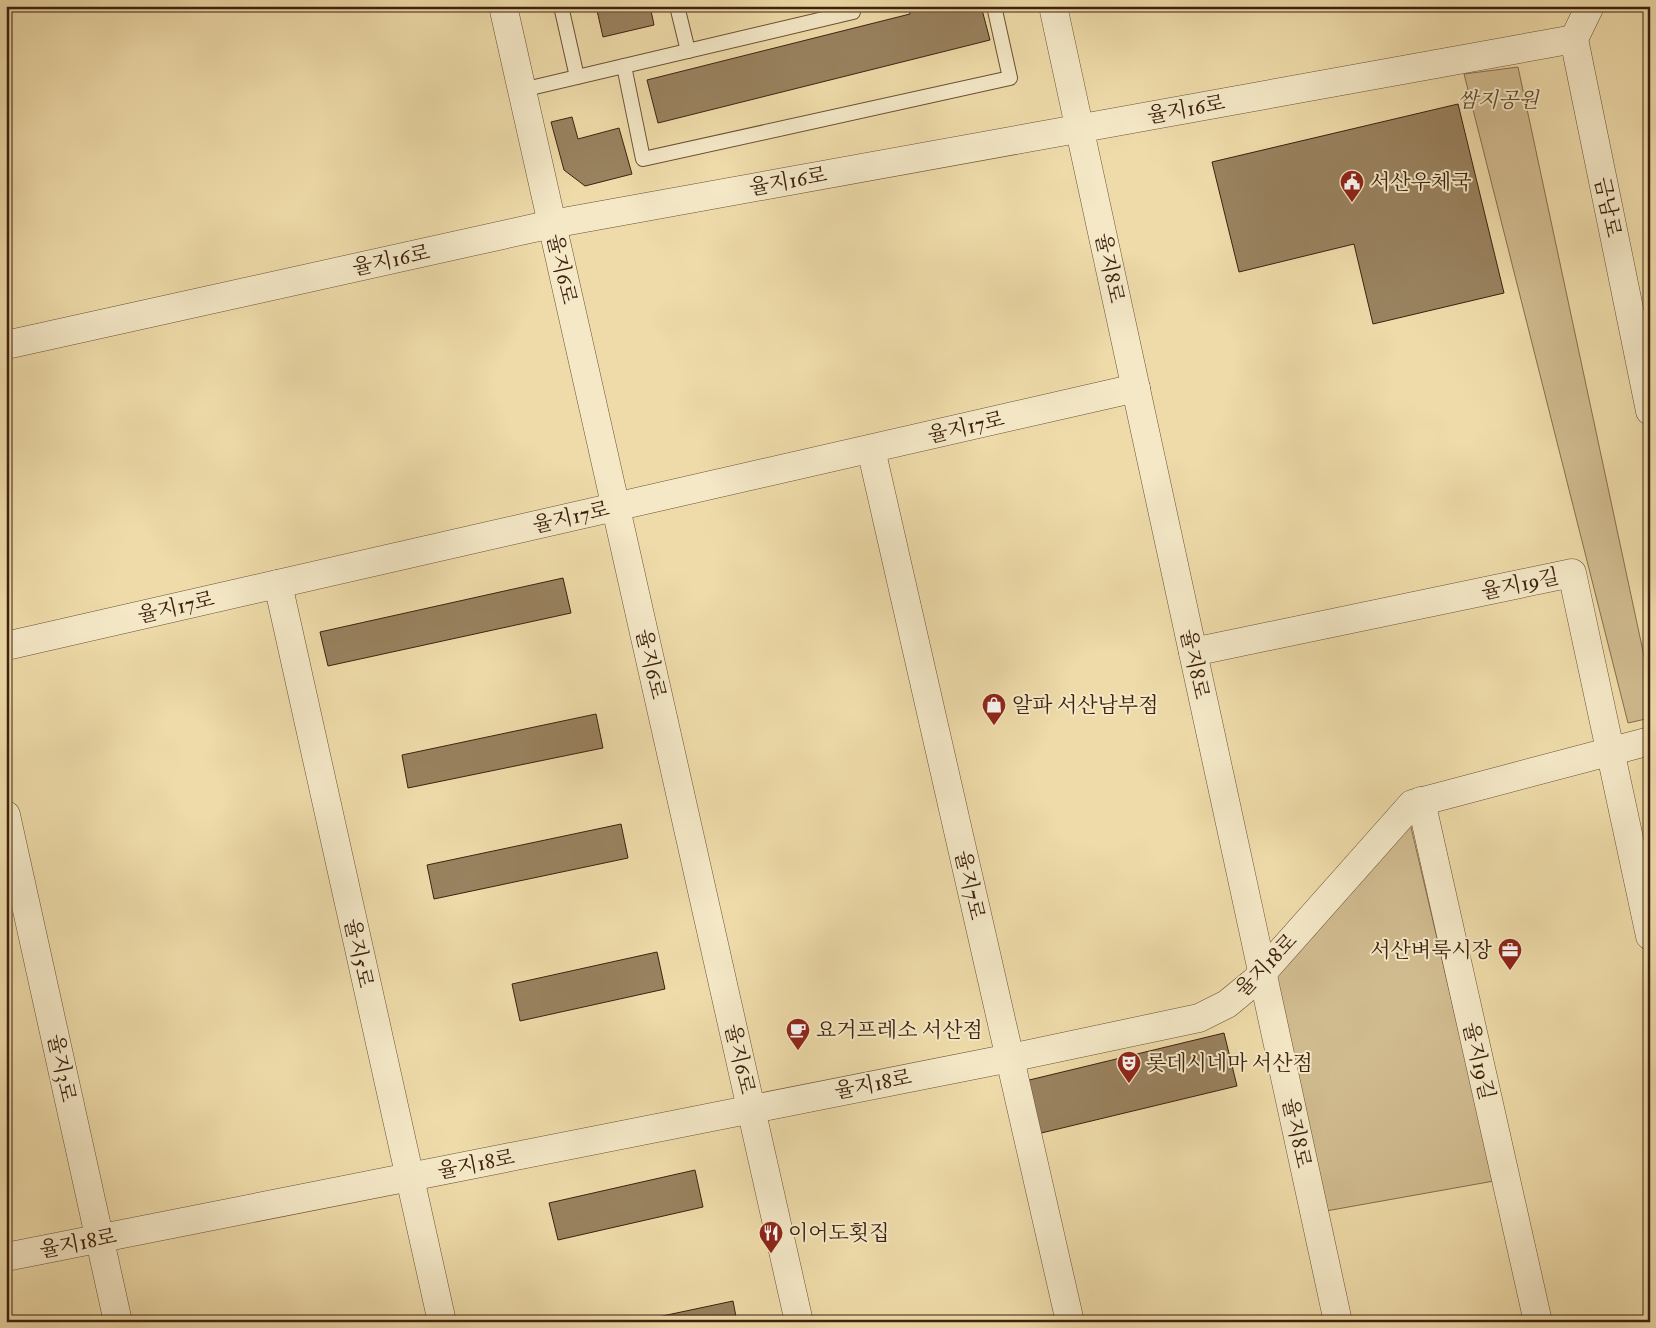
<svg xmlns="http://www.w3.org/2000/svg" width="1656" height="1328" font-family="'IM FELL Double Pica','Noto Serif KR',serif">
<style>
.green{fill:#d0bb8f;stroke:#866e4e}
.building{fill:#99825f;stroke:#3d210e}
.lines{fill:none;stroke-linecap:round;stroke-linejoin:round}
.service-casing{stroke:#695035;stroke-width:16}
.minor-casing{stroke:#695035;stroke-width:29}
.tertiary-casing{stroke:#695035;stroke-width:29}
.service{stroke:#f4e8c7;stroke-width:14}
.minor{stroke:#f4e8c7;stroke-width:28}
.tertiary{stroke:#f4e8c7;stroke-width:28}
.labels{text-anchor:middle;stroke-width:4;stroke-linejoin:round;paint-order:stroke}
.park-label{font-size:21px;font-style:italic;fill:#62482e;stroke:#f4e8c7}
.street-label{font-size:21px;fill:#3d210e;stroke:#f4e8c7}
.poi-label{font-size:21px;fill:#3d210e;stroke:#f4e8c7;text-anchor:start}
</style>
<rect width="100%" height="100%" fill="#eedba9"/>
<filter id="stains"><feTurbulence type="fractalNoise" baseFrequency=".004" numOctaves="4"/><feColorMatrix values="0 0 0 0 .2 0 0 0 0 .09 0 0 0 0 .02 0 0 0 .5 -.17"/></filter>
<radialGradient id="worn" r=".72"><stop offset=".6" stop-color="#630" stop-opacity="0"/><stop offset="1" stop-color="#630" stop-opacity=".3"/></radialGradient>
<!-- green -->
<g class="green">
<path d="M1518 67 1650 684V718L1628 723 1464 74Z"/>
<path d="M1410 823 1494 1181 1326 1211 1269 982Z"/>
</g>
<!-- building -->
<g class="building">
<path d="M596 6H650L654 25 603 37Z"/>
<path d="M908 6H981L990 40 658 123 647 80 910 14Z"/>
<path d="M1458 104 1504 293 1373 324 1354 244 1239 272 1212 162Z"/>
<path d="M572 117 578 139 619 128 632 174 585 186 564 170 551 122Z"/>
<path d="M563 578 571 613 328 666 320 632Z"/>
<path d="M596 714 603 748 408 788 402 755Z"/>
<path d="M621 824 628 858 434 899 427 865Z"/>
<path d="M657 952 665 989 520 1021 512 984Z"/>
<path d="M1224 1033 1237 1086 1033 1135 1021 1082Z"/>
<path d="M695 1170 703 1207 558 1240 549 1203Z"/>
<path d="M733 1301 737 1322H634Z"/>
</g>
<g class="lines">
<defs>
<g id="service">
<path d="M561 6 577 77"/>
<path d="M677 6 688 51"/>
<path d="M624 66 643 159 1010 78 994 6"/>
<path d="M522 90 853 12 852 6"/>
</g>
<g id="minor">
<path d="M503 6 799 1322"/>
<path d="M1053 6 1338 1322"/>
<path d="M6 345 552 224 1574 39"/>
<path d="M871 449 1070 1322"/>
<path d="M278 584 442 1322"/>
<path d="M6 646 1136 388"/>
<path d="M1193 652 1572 573 1650 936"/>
<path d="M1421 801 1538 1322"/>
<path d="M6 815 118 1322"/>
<path d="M6 1257 1010 1058 1199 1018 1227 1004 1255 981 1412 804 1650 741"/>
</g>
<path id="tertiary" d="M1590 6 1574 39 1650 411"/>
</defs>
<!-- service casing -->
<use href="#service" class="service-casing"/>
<!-- minor casing -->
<use href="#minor" class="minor-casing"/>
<!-- tertiary casing -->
<use href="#tertiary" class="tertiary-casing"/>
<!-- service -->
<use href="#service" class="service"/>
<!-- minor -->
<use href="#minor" class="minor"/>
<!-- tertiary -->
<use href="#tertiary" class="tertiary"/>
</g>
<!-- icons -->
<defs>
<symbol id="civic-pin" viewBox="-11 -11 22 30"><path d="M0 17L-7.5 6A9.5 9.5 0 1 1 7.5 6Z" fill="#8f2418" stroke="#f4e8c7"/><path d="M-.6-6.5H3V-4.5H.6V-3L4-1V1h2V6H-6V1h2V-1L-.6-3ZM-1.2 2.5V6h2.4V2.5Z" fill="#fff"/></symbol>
<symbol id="shop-pin" viewBox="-11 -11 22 30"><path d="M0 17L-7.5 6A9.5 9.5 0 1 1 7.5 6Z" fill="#8f2418" stroke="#f4e8c7"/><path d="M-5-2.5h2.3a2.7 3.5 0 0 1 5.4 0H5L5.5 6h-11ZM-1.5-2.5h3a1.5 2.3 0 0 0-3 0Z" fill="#fff"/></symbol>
<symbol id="office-pin" viewBox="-11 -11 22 30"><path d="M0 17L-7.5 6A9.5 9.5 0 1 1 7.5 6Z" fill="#8f2418" stroke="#f4e8c7"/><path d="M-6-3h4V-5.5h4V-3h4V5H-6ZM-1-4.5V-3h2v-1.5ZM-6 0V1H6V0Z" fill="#fff"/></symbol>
<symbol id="cafe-pin" viewBox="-11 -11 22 30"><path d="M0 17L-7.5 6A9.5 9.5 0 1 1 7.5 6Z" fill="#8f2418" stroke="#f4e8c7"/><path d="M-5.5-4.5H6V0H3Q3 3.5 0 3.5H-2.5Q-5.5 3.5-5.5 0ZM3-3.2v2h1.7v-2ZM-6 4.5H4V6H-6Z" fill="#fff"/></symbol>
<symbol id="theatre-pin" viewBox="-11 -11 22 30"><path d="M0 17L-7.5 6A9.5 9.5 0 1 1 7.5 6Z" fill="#8f2418" stroke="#f4e8c7"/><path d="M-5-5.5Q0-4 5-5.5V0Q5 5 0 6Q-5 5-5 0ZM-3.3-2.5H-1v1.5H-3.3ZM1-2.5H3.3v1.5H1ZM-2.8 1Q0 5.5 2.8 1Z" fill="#fff"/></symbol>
<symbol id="restaurant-pin" viewBox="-11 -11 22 30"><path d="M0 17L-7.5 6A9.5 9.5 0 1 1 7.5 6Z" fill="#8f2418" stroke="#f4e8c7"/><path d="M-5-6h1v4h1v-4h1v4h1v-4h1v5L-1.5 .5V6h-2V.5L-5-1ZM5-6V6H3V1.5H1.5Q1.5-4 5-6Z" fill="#fff"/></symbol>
</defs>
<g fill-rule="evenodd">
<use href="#civic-pin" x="1338" y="168" width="28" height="38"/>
<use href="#shop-pin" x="980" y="691" width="28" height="38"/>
<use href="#office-pin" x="1496" y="936" width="28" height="38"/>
<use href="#cafe-pin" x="784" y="1016" width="28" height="38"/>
<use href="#theatre-pin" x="1115" y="1049" width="28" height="38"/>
<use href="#restaurant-pin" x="757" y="1219" width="28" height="38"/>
</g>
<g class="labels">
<!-- park labels -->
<g class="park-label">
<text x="1498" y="107">쌈지공원</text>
</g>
<!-- street labels -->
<g class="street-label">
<text transform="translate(1186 109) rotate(-10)" y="7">율지16로</text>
<text transform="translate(788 181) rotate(-10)" y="7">율지16로</text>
<text transform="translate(1608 207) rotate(78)" y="7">금남로</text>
<text transform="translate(391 260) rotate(-12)" y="7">율지16로</text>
<text transform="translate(1110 268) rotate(78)" y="7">율지8로</text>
<text transform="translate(562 269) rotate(77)" y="7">율지6로</text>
<text transform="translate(966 427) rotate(-13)" y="7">율지17로</text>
<text transform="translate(571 517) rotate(-13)" y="7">율지17로</text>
<text transform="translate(1520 584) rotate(-12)" y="7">율지19길</text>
<text transform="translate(176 607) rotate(-13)" y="7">율지17로</text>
<text transform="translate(651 664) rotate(77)" y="7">율지6로</text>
<text transform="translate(1195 664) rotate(78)" y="7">율지8로</text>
<text transform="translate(970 885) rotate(77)" y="7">율지7로</text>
<text transform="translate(359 953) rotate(78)" y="7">율지5로</text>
<text transform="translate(1266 965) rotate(-46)" y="7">율지18로</text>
<text transform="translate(740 1059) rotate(77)" y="7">율지6로</text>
<text transform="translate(1479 1061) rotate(77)" y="7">율지19길</text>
<text transform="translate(62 1068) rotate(78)" y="7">율지3로</text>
<text transform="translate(873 1084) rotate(-11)" y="7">율지18로</text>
<text transform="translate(1297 1133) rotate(78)" y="7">율지8로</text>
<text transform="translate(476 1164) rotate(-11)" y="7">율지18로</text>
<text transform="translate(78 1243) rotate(-11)" y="7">율지18로</text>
</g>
<!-- poi labels -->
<g class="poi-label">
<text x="1370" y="189">서산우체국</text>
<text x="1012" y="712">알파 서산남부점</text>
<text x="1492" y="957" text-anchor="end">서산벼룩시장</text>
<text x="816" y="1037">요거프레소 서산점</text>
<text x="1146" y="1070">롯데시네마 서산점</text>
<text x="788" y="1240">이어도횟집</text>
</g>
</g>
<!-- margin -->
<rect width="1656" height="1328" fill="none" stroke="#eedba9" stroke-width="25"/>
<rect x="8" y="8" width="1641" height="1313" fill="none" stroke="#3d210e" stroke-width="2.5"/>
<rect x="12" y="12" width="1631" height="1303" fill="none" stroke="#3d210e"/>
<rect width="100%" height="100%" filter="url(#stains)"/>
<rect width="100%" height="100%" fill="url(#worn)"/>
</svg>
